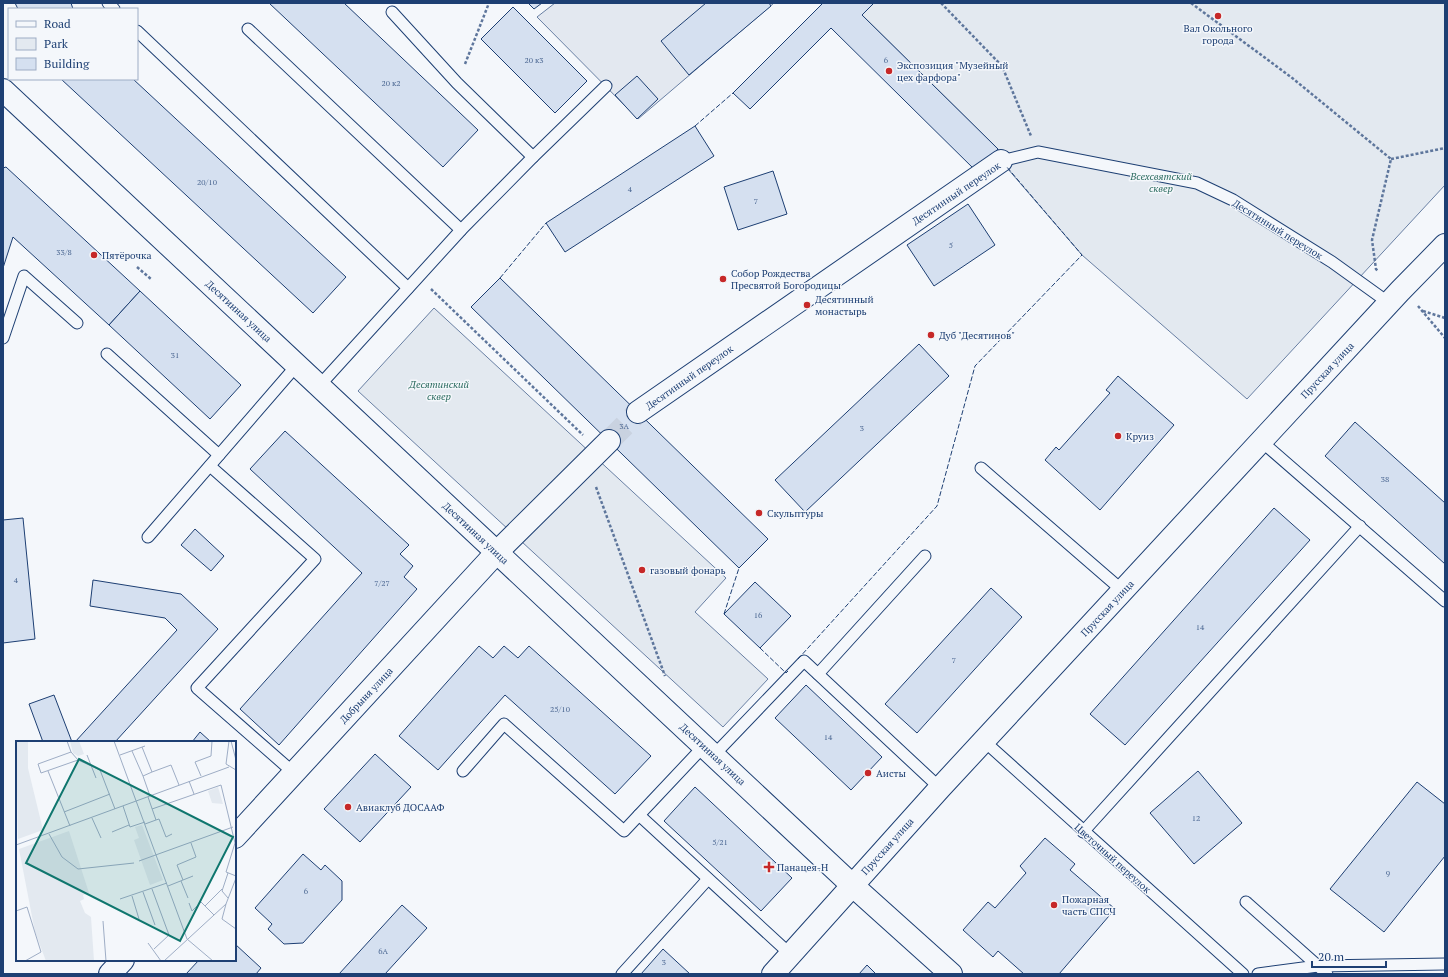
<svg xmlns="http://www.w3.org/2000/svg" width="1448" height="977" font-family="'PT Serif',serif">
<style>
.green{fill:#e3e9f0;stroke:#687fa3}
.parking{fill:#e3e8f0;stroke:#687fa3}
.building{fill:#d5e0f0;stroke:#1d3f73}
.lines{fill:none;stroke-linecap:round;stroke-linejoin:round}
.street-tunnel{stroke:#c9d2e0;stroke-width:22;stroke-dasharray:22 11;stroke-linecap:butt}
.lane-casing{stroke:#1d3f73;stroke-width:13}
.street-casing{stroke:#1d3f73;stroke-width:24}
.secondary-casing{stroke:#1d3f73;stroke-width:24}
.path{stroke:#5e769c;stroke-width:2.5;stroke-dasharray:3 2;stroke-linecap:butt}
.lane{stroke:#f4f7fb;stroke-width:11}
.street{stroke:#f4f7fb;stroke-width:22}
.secondary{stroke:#f4f7fb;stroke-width:22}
.fence{stroke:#1d3f73;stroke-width:1;stroke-dasharray:5 2;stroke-linecap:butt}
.poi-dot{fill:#c62828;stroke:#f4f7fb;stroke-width:1.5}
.labels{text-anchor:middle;stroke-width:3;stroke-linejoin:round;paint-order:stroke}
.number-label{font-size:8px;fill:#4b6792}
.poi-label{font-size:10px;fill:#1d3f73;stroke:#f4f7fb;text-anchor:start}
.park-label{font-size:10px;font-style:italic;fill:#2c6c60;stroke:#f4f7fb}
.street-label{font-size:10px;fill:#1d3f73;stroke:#f4f7fb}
.inset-road{fill:none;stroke:#9eadc5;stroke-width:1}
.view{fill:#0f766e;fill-opacity:0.15;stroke:#0f766e;stroke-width:2}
.inset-edge{fill:none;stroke:#1d3f73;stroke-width:2}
</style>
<rect width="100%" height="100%" fill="#f4f7fb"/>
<!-- green -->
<g class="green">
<path d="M874 3H1445V185L1247 399 1082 255 1007 168 998 149 862 15Z"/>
<path d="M434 308 726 578 695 612 768 679 723 727 358 391Z"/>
</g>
<!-- parking -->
<path class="parking" d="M555 3H774L638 119 537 17Z"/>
<!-- building -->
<g class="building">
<path d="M15 3H71L73 9H18Z"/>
<path d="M269 3H344L478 130 443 167Z"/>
<path d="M528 3H542L534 9Z"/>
<path d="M706 3H769L771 6 689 75 661 41Z"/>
<path d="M823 3H874L862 15 998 149 976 171 831 28 750 109 733 93Z"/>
<path d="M513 7 587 81 555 113 481 39Z"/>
<path d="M637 76 658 99 637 119 615 95Z"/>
<path d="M61 79H133L346 277 313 313Z"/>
<path d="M695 126 714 156 565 252 546 223Z"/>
<path d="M6 167 140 291 109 325 13 237 3 268V168Z"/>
<path d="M773 171 787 214 738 230 724 187Z"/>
<path d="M968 204 995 245 934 286 907 245Z"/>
<path d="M500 278 768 539 739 568 471 307Z"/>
<path d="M140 291 241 385 210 419 109 325Z"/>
<path d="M919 344 949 376 805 512 775 480Z"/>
<path d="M1118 376 1174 425 1100 510 1045 460 1056 447 1059 450 1110 393 1106 390Z"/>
<path d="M1355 422 1445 503V564L1325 456Z"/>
<path d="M285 431 409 545 400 554 413 566 404 577 417 589 279 745 240 709 362 573 250 469Z"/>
<path d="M1274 508 1310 540 1125 745 1090 714Z"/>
<path d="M23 518 35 639 3 643V520Z"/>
<path d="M195 529 224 556 211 571 181 545Z"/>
<path d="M93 580 181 594 218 629 115 742H75L177 630 165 618 90 606Z"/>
<path d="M755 582 791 616 760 648 724 614Z"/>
<path d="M991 588 1022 617 917 733 885 704Z"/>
<path d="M479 646 493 658 504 646 518 658 529 646 651 756 615 794 505 695 438 770 399 736Z"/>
<path d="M806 685 882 757 851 790 775 718Z"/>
<path d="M54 695 72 742H43L29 704Z"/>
<path d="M200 732 211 742H192Z"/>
<path d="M375 754 411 787 360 842 324 809Z"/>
<path d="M1198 771 1242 823 1194 864 1150 813Z"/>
<path d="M1417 782 1445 804V856L1384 932 1330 889Z"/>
<path d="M695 787 792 878 761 911 664 821Z"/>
<path d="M1045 838 1075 864 1070 870 1115 909 1059 974H1024L998 951 993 957 963 930 988 902 995 908 1026 873 1020 866Z"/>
<path d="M303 854 321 870 325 865 342 881V900L303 943 284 944 268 929 272 924 255 908Z"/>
<path d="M402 905 427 928 385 974H339Z"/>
<path d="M235 944 261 968 256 974H186L199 960H235Z"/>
<path d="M663 949 690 974H641Z"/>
<path d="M867 965 876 974H859Z"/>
</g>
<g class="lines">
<!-- street-tunnel -->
<path class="street-tunnel" d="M609 441 638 412"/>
<defs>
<g id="lane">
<path d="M108 3 114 9"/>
<path d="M392 12 457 83 533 157"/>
<path d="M248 29 461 230"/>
<path d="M137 31 408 288"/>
<path d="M1001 161 1038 152 1197 183 1233 200 1332 262 1389 303"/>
<path d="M3 338 24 276 77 323"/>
<path d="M107 354 219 455"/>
<path d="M319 386 461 230 533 157 606 86"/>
<path d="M1261 441 1445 601"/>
<path d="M210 466 315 559 197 688 294 773"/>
<path d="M981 468 1123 591"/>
<path d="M148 537 297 365"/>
<path d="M818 674 925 556"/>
<path d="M984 741 1243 974"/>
<path d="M704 746 639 815 790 954"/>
<path d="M714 755 804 661 940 788"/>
<path d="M463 771 504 724 624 831 639 815"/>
<path d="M1083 832 1360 526"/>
<path d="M1246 902 1327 974"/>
<path d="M622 974 708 879"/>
<path d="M1258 974 1318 966 1445 964"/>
</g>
<g id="street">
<path d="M638 412 1001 161"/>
<path d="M235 837 497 552 609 441"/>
<path d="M110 974 123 960"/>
</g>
<g id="secondary">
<path d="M3 90 852 885 951 974"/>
<path d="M773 974 940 788 1400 291 1445 245"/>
</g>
</defs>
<!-- lane casing -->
<use href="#lane" class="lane-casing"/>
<!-- street casing -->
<use href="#street" class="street-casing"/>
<!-- secondary casing -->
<use href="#secondary" class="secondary-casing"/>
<!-- path -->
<g class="path">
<path d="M941 3 1002 66 1031 136"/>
<path d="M1191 3 1291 77 1391 159 1372 240 1376 269 1378 271"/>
<path d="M465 64 489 3"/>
<path d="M1391 159 1445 148"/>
<path d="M137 267 151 279"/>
<path d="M431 289 583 435"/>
<path d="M1418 306 1445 338"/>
<path d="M1423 311 1445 318"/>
<path d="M596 487 665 676"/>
</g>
<!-- lane -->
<use href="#lane" class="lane"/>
<!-- street -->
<use href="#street" class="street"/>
<!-- secondary -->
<use href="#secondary" class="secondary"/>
<!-- fence -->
<g class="fence">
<path d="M695 126 733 93"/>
<path d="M500 278 546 223"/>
<path d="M724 614 739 568"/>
<path d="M760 648 786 673 788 671"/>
<path d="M798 659 937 506 975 366 1082 255 1006 166"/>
</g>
</g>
<!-- markers -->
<g class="poi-dot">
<circle cx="1218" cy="16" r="4"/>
<circle cx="889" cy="71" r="4"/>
<circle cx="94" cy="255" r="4"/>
<circle cx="723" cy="279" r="4"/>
<circle cx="807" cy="305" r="4"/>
<circle cx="931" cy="335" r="4"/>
<circle cx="1118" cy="436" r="4"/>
<circle cx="759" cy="513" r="4"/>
<circle cx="642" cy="570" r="4"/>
<circle cx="868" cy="773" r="4"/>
<circle cx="348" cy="807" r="4"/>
<path d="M767 861h4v4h4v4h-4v4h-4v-4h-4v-4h4z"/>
<circle cx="1054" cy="905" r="4"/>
</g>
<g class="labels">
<!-- number labels -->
<g class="number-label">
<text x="534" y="63">20 к3</text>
<text x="886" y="63">6</text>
<text x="391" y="86">20 к2</text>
<text x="207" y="185">20/10</text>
<text x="630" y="192">4</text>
<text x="756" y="204">7</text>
<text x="951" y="248">5</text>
<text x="64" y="255">33/8</text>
<text x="175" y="358">31</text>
<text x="624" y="429">3А</text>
<text x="862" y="431">3</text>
<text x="1385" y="482">38</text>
<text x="16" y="583">4</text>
<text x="382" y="586">7/27</text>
<text x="758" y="618">16</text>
<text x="1200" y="630">14</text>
<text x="954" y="663">7</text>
<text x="560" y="712">25/10</text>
<text x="828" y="740">14</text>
<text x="1196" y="821">12</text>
<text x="720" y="845">5/21</text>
<text x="1388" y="876">9</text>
<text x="306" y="894">6</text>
<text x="383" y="954">6А</text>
<text x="664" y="965">3</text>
</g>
<!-- poi labels -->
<g class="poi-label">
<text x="1218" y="32" text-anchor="middle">Вал Окольного<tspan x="1218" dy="12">города</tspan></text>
<text x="897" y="69">Экспозиция "Музейный<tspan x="897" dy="12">цех фарфора"</tspan></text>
<text x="102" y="259">Пятёрочка</text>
<text x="731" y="277">Собор Рождества<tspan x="731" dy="12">Пресвятой Богородицы</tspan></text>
<text x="815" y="303">Десятинный<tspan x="815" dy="12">монастырь</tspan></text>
<text x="939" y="339">Дуб "Десятинов"</text>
<text x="1126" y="440">Круиз</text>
<text x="767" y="517">Скульптуры</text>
<text x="650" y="574">газовый фонарь</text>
<text x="876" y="777">Аисты</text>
<text x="356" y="811">Авиаклуб ДОСААФ</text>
<text x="777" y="871">Панацея-Н</text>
<text x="1062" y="903">Пожарная<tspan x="1062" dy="12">часть СПСЧ</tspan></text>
</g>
<!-- park labels -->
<g class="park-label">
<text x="1161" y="180">Всехсвятский<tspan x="1161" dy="12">сквер</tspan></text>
<text x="439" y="388">Десятинский<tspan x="439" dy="12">сквер</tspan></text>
</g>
<!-- street labels -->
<g class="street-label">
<text transform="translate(956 193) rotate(-34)" y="4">Десятинный переулок</text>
<text transform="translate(1278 229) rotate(32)" y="4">Десятинный переулок</text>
<text transform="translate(239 311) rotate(43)" y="4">Десятинная улица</text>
<text transform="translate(1327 370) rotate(-47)" y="4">Прусская улица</text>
<text transform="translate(689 377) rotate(-35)" y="4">Десятинный переулок</text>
<text transform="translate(476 533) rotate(43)" y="4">Десятинная улица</text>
<text transform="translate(1107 608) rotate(-47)" y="4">Прусская улица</text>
<text transform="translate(366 695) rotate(-47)" y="4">Добрыня улица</text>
<text transform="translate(713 754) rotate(43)" y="4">Десятинная улица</text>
<text transform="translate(887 846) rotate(-48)" y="4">Прусская улица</text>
<text transform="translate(1113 858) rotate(42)" y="4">Цветочный переулок</text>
</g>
</g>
<!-- overview -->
<g transform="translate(16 741)">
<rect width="220" height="220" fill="#f4f7fb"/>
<path d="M0 0H12V27L27 89 2 98ZM54 0H63L68 13 62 15 57 12ZM202 46 207 63 196 62 192 50ZM126 84 147 139 134 144 118 99 123 97 119 86ZM53 90 73 152 67 154 68 158 64 160 69 172 75 176 78 220H30L19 191 3 108Z" fill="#e3e9f0"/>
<path class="inset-road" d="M51 0 55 11 62 19 84 29M98 0 171 198 197 220M213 0 210 23 220 29M215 0 220 19M126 6 136 31 155 24 163 44M116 10 127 35M55 11 22 23 25 32 62 19M71 14 80 37M104 14 129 5M84 29 99 68M32 30 54 85M185 35 179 21 195 15 196 0M173 40 178 53M134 55 127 35 136 31M107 65 114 86 129 81M136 68 205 44 219 102 210 131 220 135M48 71 94 53M76 77 85 97M140 79 143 78 150 96 156 93M129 83 140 79 132 56M96 91 113 84M33 93 46 116 62 128 118 122M0 104 213 26M123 120 217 86M167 139 161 124 180 116 175 102M165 140 172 157M152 145 177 135M136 148 153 194 138 208M127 151 139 184M116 155 123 178M212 157 206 150 212 132M104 158 151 142M173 162 176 170 185 161 189 165M210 163 206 178 220 188M0 170 11 166 25 211 9 220M198 174 189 165 206 148M87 180 90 220M132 202 145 220M148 220 210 163 220 137"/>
<path class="view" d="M63 18 217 96 164 200 10 122Z"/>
<rect width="220" height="220" class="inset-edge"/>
</g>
<!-- border -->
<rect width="1448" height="977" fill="none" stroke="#1d3f73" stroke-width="8"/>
<!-- legend -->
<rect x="8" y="8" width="130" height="72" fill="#f4f7fb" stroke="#9eadc5"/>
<rect x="16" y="21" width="20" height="6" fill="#f4f7fb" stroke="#9eadc5"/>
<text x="44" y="28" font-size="12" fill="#1d3f73">Road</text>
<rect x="16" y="38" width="20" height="12" fill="#e3e9f0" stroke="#9eadc5"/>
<text x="44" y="48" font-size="12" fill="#1d3f73">Park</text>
<rect x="16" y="58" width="20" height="12" fill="#d5e0f0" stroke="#9eadc5"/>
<text x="44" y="68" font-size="12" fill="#1d3f73">Building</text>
<!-- scale -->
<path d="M1312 961v6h74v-6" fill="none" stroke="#1d3f73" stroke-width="2"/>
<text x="1318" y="961" font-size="12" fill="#1d3f73" stroke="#f4f7fb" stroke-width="3" paint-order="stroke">20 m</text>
</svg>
